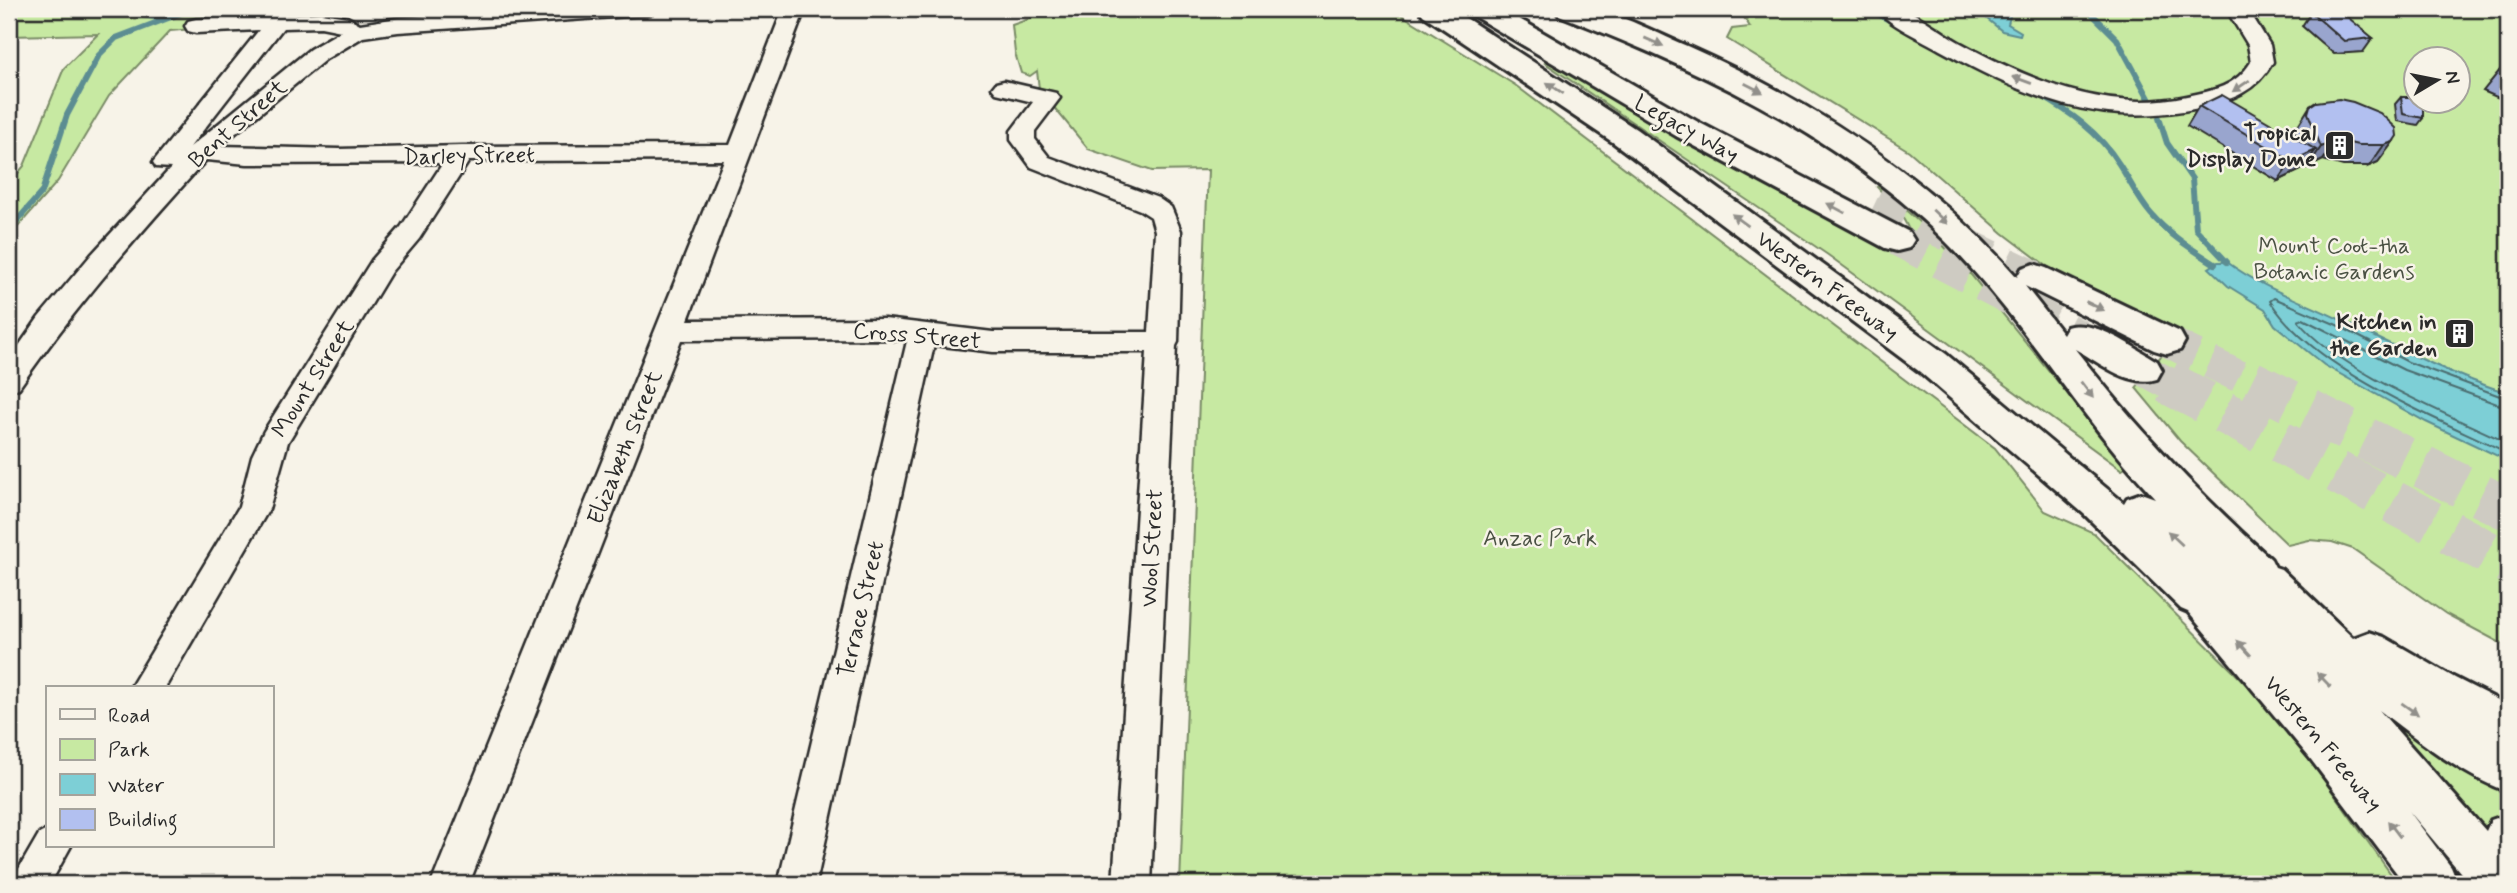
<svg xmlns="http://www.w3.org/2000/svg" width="2517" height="893" font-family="Mynerve,sans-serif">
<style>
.green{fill:#c7e9a2;stroke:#798a66;stroke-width:2;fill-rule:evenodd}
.water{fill:#7dcfd6;stroke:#5c8d92;stroke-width:2}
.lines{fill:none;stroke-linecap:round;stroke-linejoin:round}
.shore{stroke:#4c6d6f;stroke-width:2}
.stream{stroke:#5c8d92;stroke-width:6}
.highway-tunnel-far1{stroke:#cecbc2;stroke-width:32;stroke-dasharray:32 16;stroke-linecap:butt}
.highway-tunnel{stroke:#cecbc2;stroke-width:43;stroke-dasharray:43 21;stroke-linecap:butt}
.minor-casing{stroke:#2b2b2b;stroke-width:5}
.highway-casing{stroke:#2b2b2b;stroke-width:6}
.minor{fill:#f7f3e8;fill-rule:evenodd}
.highway{fill:#f7f3e8;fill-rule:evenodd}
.wall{fill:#99a5ce;stroke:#2b2b2b;stroke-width:2}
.shaded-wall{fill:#7d86a8;stroke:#2b2b2b;stroke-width:2}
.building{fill:#b2c0f0;stroke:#2b2b2b;stroke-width:2}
.oneway{fill:#918f8a}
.labels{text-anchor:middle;stroke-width:5;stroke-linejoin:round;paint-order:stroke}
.street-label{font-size:23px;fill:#2b2b2b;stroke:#f7f3e8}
.poi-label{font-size:23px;font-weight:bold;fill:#2b2b2b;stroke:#f7f3e8;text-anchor:end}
.park-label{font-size:23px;fill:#4a5143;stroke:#f7f3e8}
</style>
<rect width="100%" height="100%" fill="#f7f3e8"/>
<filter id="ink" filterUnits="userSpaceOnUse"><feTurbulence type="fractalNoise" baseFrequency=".0143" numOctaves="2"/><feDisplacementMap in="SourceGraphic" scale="14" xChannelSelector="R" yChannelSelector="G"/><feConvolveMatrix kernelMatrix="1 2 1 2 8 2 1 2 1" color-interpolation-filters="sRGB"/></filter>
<g filter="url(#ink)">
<!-- green -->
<g class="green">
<path d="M9 9H209L193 29 170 31 109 96 58 181 9 237V184L24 166 64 68 98 34 9 36Z"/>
<path d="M1031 9H1392L1515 85 1995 448 2045 511 2094 533 2279 717 2398 884H1180L1208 170 1152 171 1088 149 1039 89 1037 71 1030 76 1021 73 1015 53 1012 25 1032 18Z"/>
<path d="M1739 9H2508V647L2446 614 2353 549 2332 542 2309 540 2288 545 2180 441 2136 388 2178 334 2048 267 2003 233 1909 151 1727 39 1732 29 1750 27ZM2416 60H2458V102H2416Z"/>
<path d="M1550 60 1683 137 1912 263C1920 233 1896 207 1877 187L1879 186 1929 231 1968 271 2127 467 2122 470 1828 255 1545 63Z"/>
<path d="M2201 544 2469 759 2508 782V813L2497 820 2483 841Z"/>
</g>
<!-- water -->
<g class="water">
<path d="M1975 9H2012L2008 24 2021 32 2020 35 2002 31Z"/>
<path d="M2218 262H2227C2262 288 2302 301 2341 320 2396 347 2450 375 2508 393V461L2426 422 2324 365 2275 325 2265 309 2228 286 2209 268Z"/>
</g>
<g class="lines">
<!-- shore -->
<g class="shore">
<path d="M2508 399 2408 362 2337 325 2274 298 2270 301C2316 372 2433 416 2508 453"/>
<path d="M2508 408 2404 370 2303 319 2298 321C2337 370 2450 415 2508 443"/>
</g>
<!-- stream -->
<g class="stream">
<path d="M99 9 163 18"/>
<path d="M1869 9 1893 22"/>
<path d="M2087 9 2117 39 2151 102"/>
<path d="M2038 94C2070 112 2099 132 2119 164 2130 181 2138 199 2151 214 2169 235 2192 249 2215 264"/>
<path d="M2159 118 2167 143 2192 179 2196 229 2227 262"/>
<path d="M9 230 42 192 67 115 99 55 116 38 192 9"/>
</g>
<!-- highway-tunnel-far1 -->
<g class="highway-tunnel-far1">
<path d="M1876 201 2034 276"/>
<path d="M1897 240 2080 336"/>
<path d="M2167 341 2254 384"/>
<path d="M2144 370 2170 384"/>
</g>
<!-- highway-tunnel -->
<g class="highway-tunnel">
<path d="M2167 382 2508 563"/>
<path d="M2251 382 2508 509"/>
</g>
<defs>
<g id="minor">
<path d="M547 9H654L651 14 643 15 398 32 363 37 326 59 220 146 339 149 462 146 730 145 783 9H805L688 320 885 319 993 332H1149L1155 231 1151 217 1140 210 1031 167 1011 140V131L1033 102 996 93 992 88 996 83 1004 81 1056 93 1060 98 1035 131V139L1049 157 1158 198 1171 207 1181 231 1178 342 1176 346 1151 884H1113L1147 352H993L934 345 816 884H778L907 341 885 339 681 340 469 884H431L724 160 469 161 419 239 391 272 288 442 269 509 165 688H130L239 507 252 456 264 431 372 260 401 227 443 163 247 164 206 160C139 234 75 307 19 388L9 391V360L39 317 91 255 171 168 156 167 153 162 259 30 196 33 188 31 185 26 188 21 196 19 321 13 347 17 360 24 398 18ZM321 27 341 31 310 49 190 147 283 28Z"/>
<path d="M1877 9C1885 9 1896 7 1904 9 1922 16 1941 32 1959 42 2030 80 2105 114 2187 96 2213 91 2236 86 2251 62L2248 45 2226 9H2248L2270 45 2273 62C2256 92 2232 100 2199 108 2099 129 2026 97 1940 50 1923 40 1887 24 1877 9Z"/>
<path d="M47 830V846H71L50 884H10L39 834Z"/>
</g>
<g id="highway">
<path d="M1419 9H1452L1636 129 1946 354 2124 503 2127 498 2141 493 2155 498C2087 426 2036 340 1970 267 1859 144 1710 74 1559 15L1555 9C1567 8 1581 7 1592 9 1616 12 1663 36 1687 46 1812 101 1926 174 2017 277L2022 268 2034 264 2046 268 2180 332 2185 341 2180 350 2167 354 2154 350 2025 286 2063 334 2067 327C2096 319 2132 347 2157 361L2162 370 2157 379C2129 388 2099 362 2075 349 2135 426 2199 494 2271 559L2275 567 2281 569 2353 638 2369 632 2384 637 2455 678 2508 705V792C2461 775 2418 740 2379 710L2486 831 2491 820 2508 814V884H2470L2409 811 2451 867 2458 884H2405L2309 757 2188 612 2181 609 2084 514 1920 372 1614 143 1423 15Z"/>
<path d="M1468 9H1502L1698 122 1909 232 1914 240 1909 248 1897 251 1885 248 1676 136 1472 15Z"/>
</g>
</defs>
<!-- minor casing -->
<use href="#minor" class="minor-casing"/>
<!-- highway casing -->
<use href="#highway" class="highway-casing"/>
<!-- minor -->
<use href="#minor" class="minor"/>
<!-- highway -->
<use href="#highway" class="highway"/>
</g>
<!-- wall -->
<g class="wall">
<path d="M2311 12 2373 38 2363 52 2334 54 2302 26Z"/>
<path d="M2508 61V102L2483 91 2504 65Z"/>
<path d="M2401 97 2423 118 2418 125 2397 121 2395 104Z"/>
<path d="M2199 106 2297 139 2295 133 2297 127 2310 106 2393 142 2378 162 2369 166H2343L2323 160 2307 168 2306 164 2301 170 2278 181 2187 126Z"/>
</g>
<!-- shaded-wall -->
<g class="shaded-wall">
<path d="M2337 140 2323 160 2307 168 2321 147Z"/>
<path d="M2393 142 2378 162 2369 166 2384 145Z"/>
<path d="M2316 150 2301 170 2278 181 2292 161Z"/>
</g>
<!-- building -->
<g class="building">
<path d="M2339 10 2373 38 2344 41 2311 12Z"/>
<path d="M2222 95 2316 150 2292 161 2199 106Z"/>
<path d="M2401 97H2416V102H2423V118L2403 114Z"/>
<path d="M2339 99 2353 102 2380 113 2396 128 2397 136 2393 142 2384 145H2358L2337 140 2321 147 2308 113 2310 106 2316 102Z"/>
</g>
<!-- one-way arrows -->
<defs><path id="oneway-solid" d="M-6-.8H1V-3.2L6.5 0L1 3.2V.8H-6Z" transform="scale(1.75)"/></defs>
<g class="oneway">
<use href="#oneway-solid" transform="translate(1654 42) rotate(23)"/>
<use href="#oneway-solid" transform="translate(2022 80) rotate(-160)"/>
<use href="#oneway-solid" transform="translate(2241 86) rotate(146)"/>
<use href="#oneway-solid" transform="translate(1555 88) rotate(-146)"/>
<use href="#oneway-solid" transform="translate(1754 88) rotate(27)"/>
<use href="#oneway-solid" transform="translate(1836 208) rotate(-152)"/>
<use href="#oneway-solid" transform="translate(1940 217) rotate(43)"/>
<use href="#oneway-solid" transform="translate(1740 220) rotate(-144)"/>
<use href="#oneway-solid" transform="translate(2095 306) rotate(26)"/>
<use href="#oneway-solid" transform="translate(2087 390) rotate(53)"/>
<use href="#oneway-solid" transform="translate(2175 538) rotate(-137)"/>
<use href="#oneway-solid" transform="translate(2244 648) rotate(-132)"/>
<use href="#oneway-solid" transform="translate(2324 680) rotate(-134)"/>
<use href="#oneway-solid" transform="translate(2410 709) rotate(35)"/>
<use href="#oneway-solid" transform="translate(2394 829) rotate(-127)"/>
</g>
</g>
<!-- icons -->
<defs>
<symbol id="building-square" viewBox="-11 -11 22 22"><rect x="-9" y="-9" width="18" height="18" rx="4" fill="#2b2b2b" stroke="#f7f3e8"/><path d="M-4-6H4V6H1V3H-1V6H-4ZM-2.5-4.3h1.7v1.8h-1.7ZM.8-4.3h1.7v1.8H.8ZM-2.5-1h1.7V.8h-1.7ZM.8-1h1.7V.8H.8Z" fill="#fff"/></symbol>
</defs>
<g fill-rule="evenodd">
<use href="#building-square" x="2322" y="128" width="35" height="35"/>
<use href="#building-square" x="2442" y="316" width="35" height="35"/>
</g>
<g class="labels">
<!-- street labels -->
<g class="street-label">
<text transform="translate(237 123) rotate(-41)" y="8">Bent Street</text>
<text transform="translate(1687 128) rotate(29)" y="8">Legacy Way</text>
<text transform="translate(469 155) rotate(-1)" y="8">Darley Street</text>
<text transform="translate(1828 285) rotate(36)" y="8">Western Freeway</text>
<text transform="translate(917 335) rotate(5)" y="8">Cross Street</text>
<text transform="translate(312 378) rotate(-58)" y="8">Mount Street</text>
<text transform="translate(624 447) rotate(-68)" y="8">Elizabeth Street</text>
<text transform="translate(1151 548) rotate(-87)" y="8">Wool Street</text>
<text transform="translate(860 609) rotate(-77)" y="8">Terrace Street</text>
<text transform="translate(2324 743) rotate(50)" y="8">Western Freeway</text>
</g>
<!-- poi labels -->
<g class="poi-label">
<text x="2316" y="140">Tropical<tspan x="2316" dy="26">Display Dome</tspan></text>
<text x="2437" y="329">Kitchen in<tspan x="2437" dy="26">the Garden</tspan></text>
</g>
<!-- park labels -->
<g class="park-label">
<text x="2334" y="253">Mount Coot-tha<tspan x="2334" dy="26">Botanic Gardens</tspan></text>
<text x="1540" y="545">Anzac Park</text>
</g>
</g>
<!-- margin -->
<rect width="2517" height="893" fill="none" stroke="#f7f3e8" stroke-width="35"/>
<rect x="18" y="18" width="2482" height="858" fill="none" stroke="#2b2b2b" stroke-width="2.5" filter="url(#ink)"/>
<!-- legend -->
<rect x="46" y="686" width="228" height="161" fill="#f7f3e8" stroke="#a5a39c" stroke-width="2"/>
<rect x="60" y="709" width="35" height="10" fill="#f7f3e8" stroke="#a5a39c" stroke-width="2"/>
<text x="108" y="722" font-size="21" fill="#2b2b2b">Road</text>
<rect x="60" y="739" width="35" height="21" fill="#c7e9a2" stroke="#a5a39c" stroke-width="2"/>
<text x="108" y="756" font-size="21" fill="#2b2b2b">Park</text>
<rect x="60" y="774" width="35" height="21" fill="#7dcfd6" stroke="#a5a39c" stroke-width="2"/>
<text x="108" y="792" font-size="21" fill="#2b2b2b">Water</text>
<rect x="60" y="809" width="35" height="21" fill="#b2c0f0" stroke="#a5a39c" stroke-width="2"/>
<text x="108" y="826" font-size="21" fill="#2b2b2b">Building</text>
<!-- north arrow -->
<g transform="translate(2437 80) rotate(80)"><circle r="33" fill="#f7f3e8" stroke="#a5a39c" stroke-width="2"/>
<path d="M0-5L12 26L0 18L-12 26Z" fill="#2b2b2b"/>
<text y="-10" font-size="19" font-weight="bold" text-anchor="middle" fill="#2b2b2b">N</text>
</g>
</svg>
